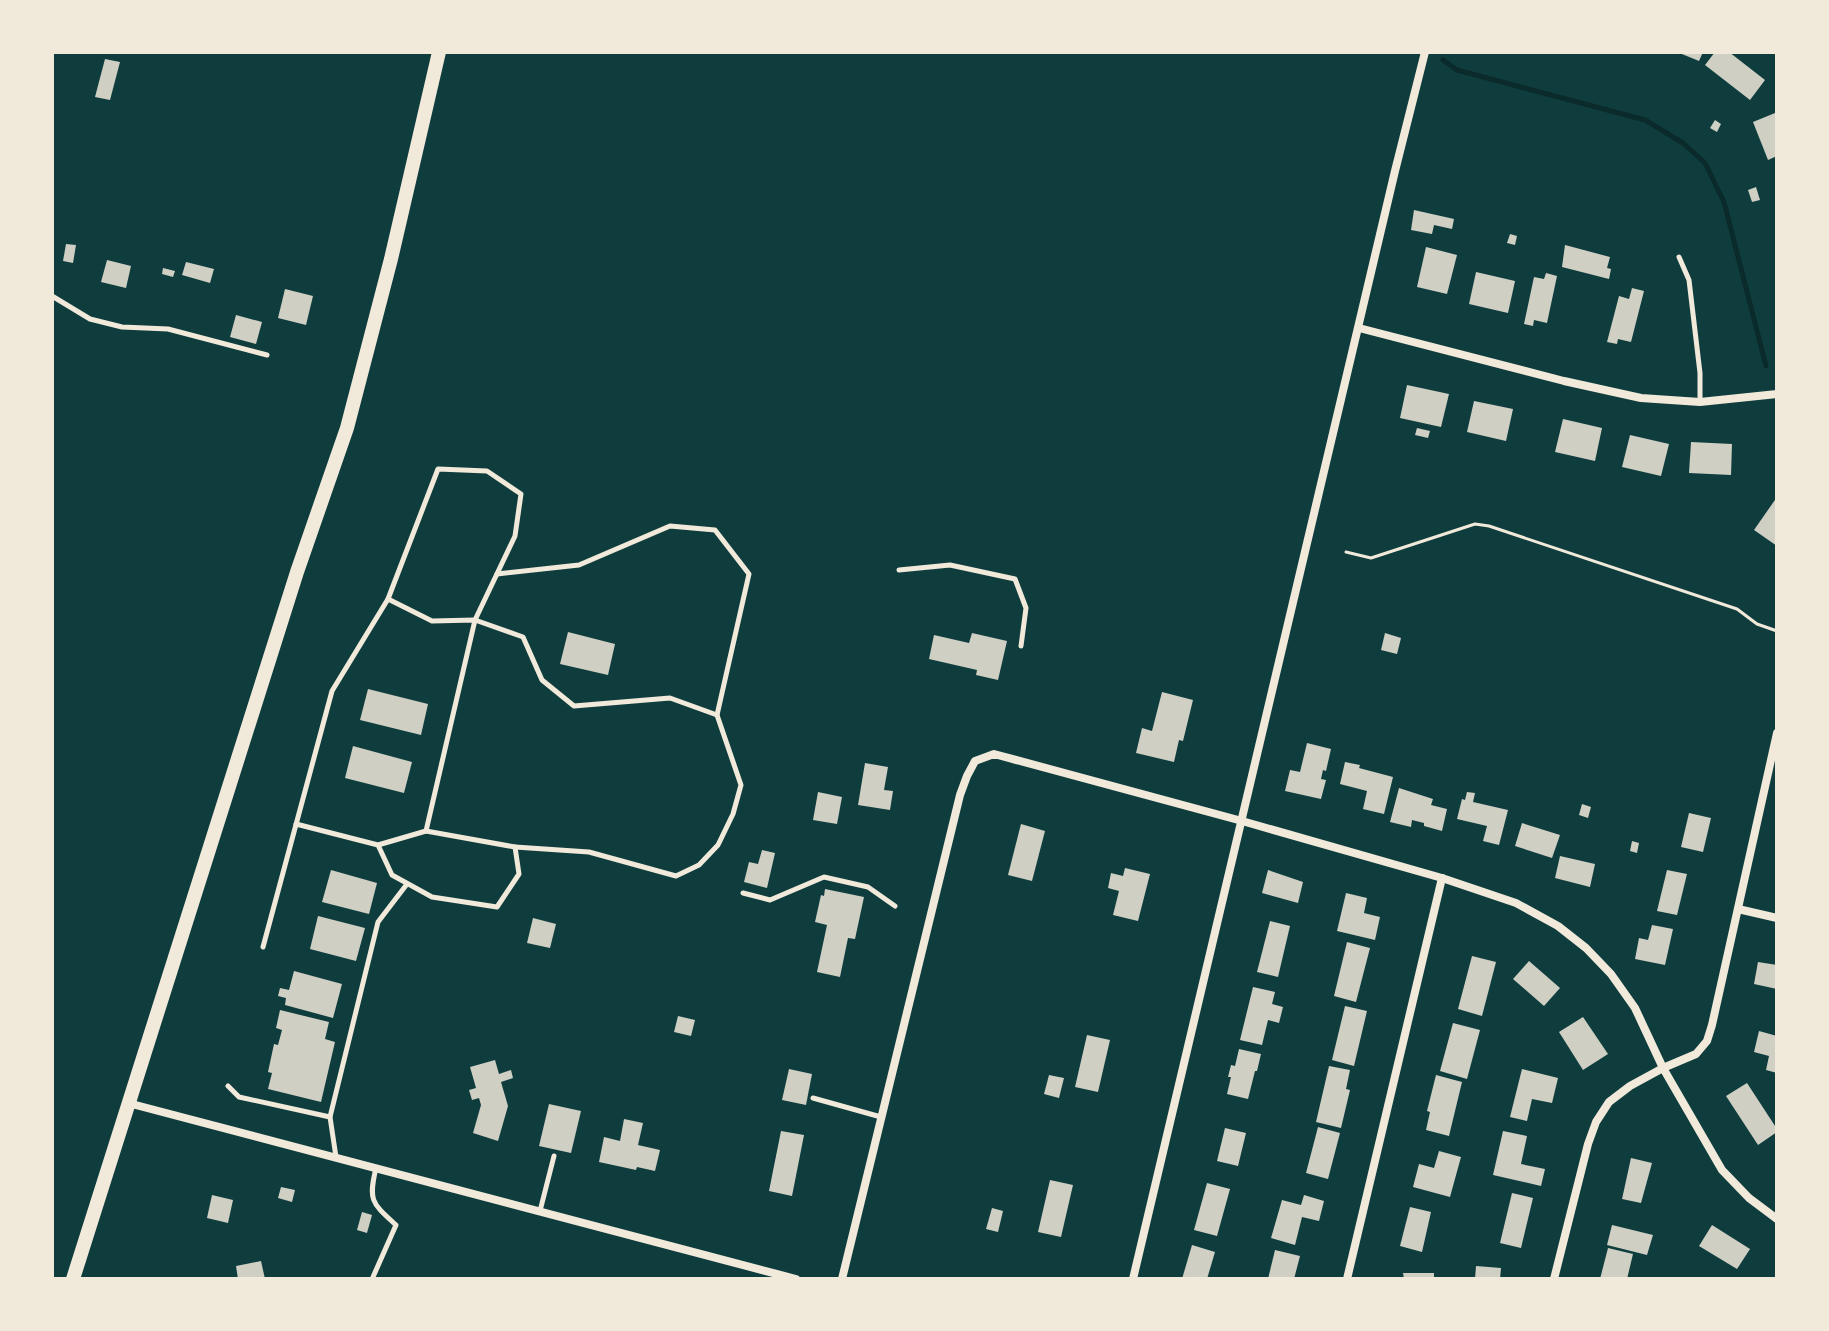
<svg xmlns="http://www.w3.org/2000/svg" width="1829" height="1331" font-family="'Nunito Sans',sans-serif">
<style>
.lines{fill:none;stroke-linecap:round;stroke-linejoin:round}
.stream{stroke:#0a2a2b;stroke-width:5}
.building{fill:#cfcfc3}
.path{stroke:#f1e9da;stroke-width:3}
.service{stroke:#f1e9da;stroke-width:5}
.minor{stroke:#f1e9da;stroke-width:8}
.tertiary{stroke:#f1e9da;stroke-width:14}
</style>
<rect width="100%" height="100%" fill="#0f3d3e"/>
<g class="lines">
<!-- stream -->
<path class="stream" d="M1443 60 1457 70 1645 120 1683 143 1705 163 1724 202 1766 366"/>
</g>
<!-- building -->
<g class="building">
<path d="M1677 52H1703L1699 61Z"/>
<path d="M1715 52H1729L1765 80 1750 100 1705 65Z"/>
<path d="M105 59 120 62 110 100 95 97Z"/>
<path d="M1775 113 1777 119V156L1768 160 1753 122Z"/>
<path d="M1715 120 1721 124 1717 132 1710 128Z"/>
<path d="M1756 187 1760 200 1752 202 1748 190Z"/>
<path d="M1414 210 1454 219 1452 229 1434 225 1432 234 1411 230Z"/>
<path d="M1510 234 1517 236 1515 245 1507 243Z"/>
<path d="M66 244 76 245 73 263 63 261Z"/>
<path d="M1565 245 1610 257 1607 268 1611 269 1609 279 1562 267Z"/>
<path d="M1426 247 1457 255 1447 294 1417 287Z"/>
<path d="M107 260 131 266 126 288 101 282Z"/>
<path d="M186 262 214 269 210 283 182 275Z"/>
<path d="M163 268 175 271 173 277 162 274Z"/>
<path d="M1476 272 1515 281 1508 313 1469 304Z"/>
<path d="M1546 273 1557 276 1547 323 1534 320 1533 326 1524 324 1534 277 1544 279Z"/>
<path d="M1632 288 1644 291 1631 342 1618 339 1617 344 1607 342 1619 296 1629 299Z"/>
<path d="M285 289 313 296 306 325 278 318Z"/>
<path d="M236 315 262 322 256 344 230 337Z"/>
<path d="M1407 385 1449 394 1441 427 1400 418Z"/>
<path d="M1474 401 1513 409 1506 441 1467 432Z"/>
<path d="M1563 419 1602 428 1595 461 1555 452Z"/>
<path d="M1417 428 1430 431 1428 438 1415 435Z"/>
<path d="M1630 435 1669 444 1661 476 1622 467Z"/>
<path d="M1691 442 1732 444 1731 475 1689 473Z"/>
<path d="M1777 497V546L1754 530Z"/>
<path d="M568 632 615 644 608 675 560 664Z"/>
<path d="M972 633 1007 641 998 680 976 675 977 670 929 659 934 635 969 643Z"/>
<path d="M1385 633 1401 638 1397 654 1381 650Z"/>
<path d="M368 689 428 704 421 735 360 720Z"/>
<path d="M1162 692 1193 700 1183 741 1179 740 1174 762 1136 753 1142 728 1152 731Z"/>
<path d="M1307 743 1331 749 1326 771 1323 770 1321 779 1326 780 1321 799 1285 791 1290 770 1300 772Z"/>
<path d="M353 746 412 762 404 793 345 778Z"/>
<path d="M1345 762 1360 765 1359 768 1393 777 1384 814 1363 809 1367 791 1340 784Z"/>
<path d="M865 763 888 767 884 790 893 791 890 810 858 805Z"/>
<path d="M1399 788 1433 799 1431 805 1447 809 1442 831 1424 826V823L1412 820 1411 827 1390 822Z"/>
<path d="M818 792 842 797 837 824 813 820Z"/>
<path d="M1467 792 1475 793 1473 802 1508 810 1499 845 1483 841 1487 826 1457 819 1462 799 1465 800Z"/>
<path d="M1582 804 1591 807 1588 818 1579 815Z"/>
<path d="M1689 813 1711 818 1703 852 1681 847Z"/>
<path d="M1522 823 1560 835 1552 858 1515 846Z"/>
<path d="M1021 824 1045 831 1032 881 1008 875Z"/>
<path d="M1632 841 1639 843 1637 853 1630 851Z"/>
<path d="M762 850 775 853 767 888 744 882 749 862 758 864Z"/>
<path d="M1560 856 1595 864 1590 887 1555 878Z"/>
<path d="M1125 868 1150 874 1138 921 1113 915 1119 891 1108 888 1111 873 1123 876Z"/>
<path d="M331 870 377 883 369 914 322 902Z"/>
<path d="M1268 870 1303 882 1298 903 1262 893Z"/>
<path d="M1667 870 1687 874 1677 915 1657 911Z"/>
<path d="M825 889 864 897 855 939 848 938 840 977 817 972 827 925 815 922 821 895 824 896Z"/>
<path d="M1346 893 1367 898 1364 913 1380 917 1375 940 1337 931Z"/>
<path d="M318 916 365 928 356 961 310 949Z"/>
<path d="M533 918 556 924 550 948 527 943Z"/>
<path d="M1270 921 1290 926 1278 977 1257 972Z"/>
<path d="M1652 925 1673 929 1665 965 1635 959 1639 938 1648 940Z"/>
<path d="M1347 942 1370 948 1356 1002 1334 996Z"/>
<path d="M1472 956 1496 962 1482 1016 1458 1009Z"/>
<path d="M1529 961 1560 988 1544 1006 1513 979Z"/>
<path d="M1758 962 1777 965V989L1754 984Z"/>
<path d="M294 971 342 984 333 1018 285 1005 286 998 278 996 280 988 289 990Z"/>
<path d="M1253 987 1275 992 1272 1004 1283 1007 1279 1023 1268 1020 1262 1045 1240 1040Z"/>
<path d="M1345 1006 1367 1011 1354 1066 1332 1060Z"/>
<path d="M280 1010 329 1022 325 1039 335 1042 321 1102 268 1089 272 1073 268 1072 274 1044 278 1045 282 1030 276 1028Z"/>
<path d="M678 1016 695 1020 691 1036 674 1032Z"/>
<path d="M1583 1017 1608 1054 1583 1070 1559 1032Z"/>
<path d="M1453 1023 1480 1030 1467 1079 1440 1071Z"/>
<path d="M1759 1031 1777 1036V1073L1766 1070 1769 1056 1754 1052Z"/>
<path d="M1087 1035 1110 1040 1098 1092 1075 1087Z"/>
<path d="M1239 1049 1261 1054 1257 1071H1255L1248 1099 1227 1094 1231 1077H1228L1231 1065 1235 1066Z"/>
<path d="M495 1060 499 1074 511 1070 513 1078 501 1082 508 1106 498 1141 473 1133 481 1105 479 1098 472 1100 469 1090 476 1088 470 1067Z"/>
<path d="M1329 1066 1350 1070 1346 1089 1350 1090 1341 1128 1316 1122Z"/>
<path d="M789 1069 812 1074 806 1105 782 1100Z"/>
<path d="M1522 1069 1558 1078 1552 1103 1532 1099 1527 1121 1510 1117Z"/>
<path d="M1049 1075 1064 1078 1059 1098 1044 1094Z"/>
<path d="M1436 1075 1462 1082 1449 1136 1426 1130 1430 1112 1427 1111Z"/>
<path d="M1747 1083 1777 1129V1132L1758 1145 1726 1096Z"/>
<path d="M549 1104 581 1111 571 1153 539 1146Z"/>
<path d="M624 1119 643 1123 638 1145 660 1150 655 1171 637 1167 636 1170 599 1162 604 1137 620 1141Z"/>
<path d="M1318 1127 1340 1133 1328 1179 1306 1173Z"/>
<path d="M1225 1128 1246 1133 1238 1166 1217 1161Z"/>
<path d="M781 1131 804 1135 792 1196 769 1191Z"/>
<path d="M1503 1131 1527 1136 1521 1164 1545 1169 1541 1186 1493 1175Z"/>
<path d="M1439 1151 1461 1157 1450 1197 1413 1187 1419 1164 1434 1168Z"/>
<path d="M1631 1158 1652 1163 1641 1203 1622 1199Z"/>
<path d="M1050 1180 1073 1185 1061 1237 1038 1232Z"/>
<path d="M1207 1183 1230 1189 1217 1236 1194 1230Z"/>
<path d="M281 1187 295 1190 292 1202 278 1198Z"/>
<path d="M1512 1193 1533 1198 1521 1248 1500 1243Z"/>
<path d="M212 1195 233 1200 228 1223 207 1218Z"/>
<path d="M1304 1195 1324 1201 1319 1221 1302 1217 1295 1245 1271 1238 1282 1200 1301 1205Z"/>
<path d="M1410 1207 1431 1212 1422 1252 1400 1246Z"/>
<path d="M992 1208 1003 1211 998 1232 986 1229Z"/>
<path d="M362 1212 372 1215 367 1233 357 1230Z"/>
<path d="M1612 1225 1653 1235 1647 1255 1607 1245Z"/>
<path d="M1712 1225 1750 1249 1737 1269 1699 1246Z"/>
<path d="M1192 1245 1215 1252 1207 1279H1182Z"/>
<path d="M1608 1248 1633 1254 1627 1279H1600Z"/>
<path d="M1275 1250 1300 1256 1294 1279H1268Z"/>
<path d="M261 1261 265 1279H238L236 1266Z"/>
<path d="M1476 1266 1501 1268 1500 1279H1475Z"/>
<path d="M1403 1273H1434V1279H1404Z"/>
</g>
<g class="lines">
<!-- path -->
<path class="path" d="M1346 552 1371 558 1475 524 1489 526 1737 609 1757 624 1777 631"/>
<!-- service -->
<g class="service">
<path d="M1679 257 1689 280 1700 373V402"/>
<path d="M52 296 90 319 122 327 168 329 267 355"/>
<path d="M899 570 950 565 1015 579 1026 608 1021 646"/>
<path d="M497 574 579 565 670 526 715 530 749 574 717 715"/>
<path d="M388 599 432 621 475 620 523 637 542 680 574 706 670 698 717 715 741 785 733 814 718 845 699 865 676 876 589 852 515 847"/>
<path d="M296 824 378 845 426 831 515 847 519 874 497 907 432 897 392 875 378 845"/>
<path d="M743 893 770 900 824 877 868 887 895 906"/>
<path d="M263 947 332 691 388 599 438 469 487 471 521 494 515 536 475 620 426 831"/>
<path d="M228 1086 239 1097 330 1117"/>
<path d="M813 1098 881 1117"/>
<path d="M336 1157 330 1117 378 922 407 884"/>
<path d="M540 1211 554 1156"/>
<path d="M373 1277 396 1225C372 1203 368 1201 376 1168"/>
</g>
<!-- minor -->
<g class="minor">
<path d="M1359 328 1564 381 1641 398 1700 402 1777 394"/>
<path d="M1738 909 1777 918"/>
<path d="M128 1103 796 1279"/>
<path d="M842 1279 960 795 967 776 975 761 994 754 1242 821 1442 878 1516 903 1558 926 1586 948 1611 974 1635 1008 1663 1068 1722 1170 1749 1198 1777 1219"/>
<path d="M1133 1279 1395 171 1425 52"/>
<path d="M1347 1279 1442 878"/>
<path d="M1554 1279 1588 1144 1596 1122 1609 1102 1630 1086 1663 1068 1696 1054 1707 1041 1712 1025 1777 733"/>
</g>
<!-- tertiary -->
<path class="tertiary" d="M73 1279 297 572 347 428 391 259 439 52"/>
</g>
<!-- border -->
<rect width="1829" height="1331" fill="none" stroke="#f1e9da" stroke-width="108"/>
</svg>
